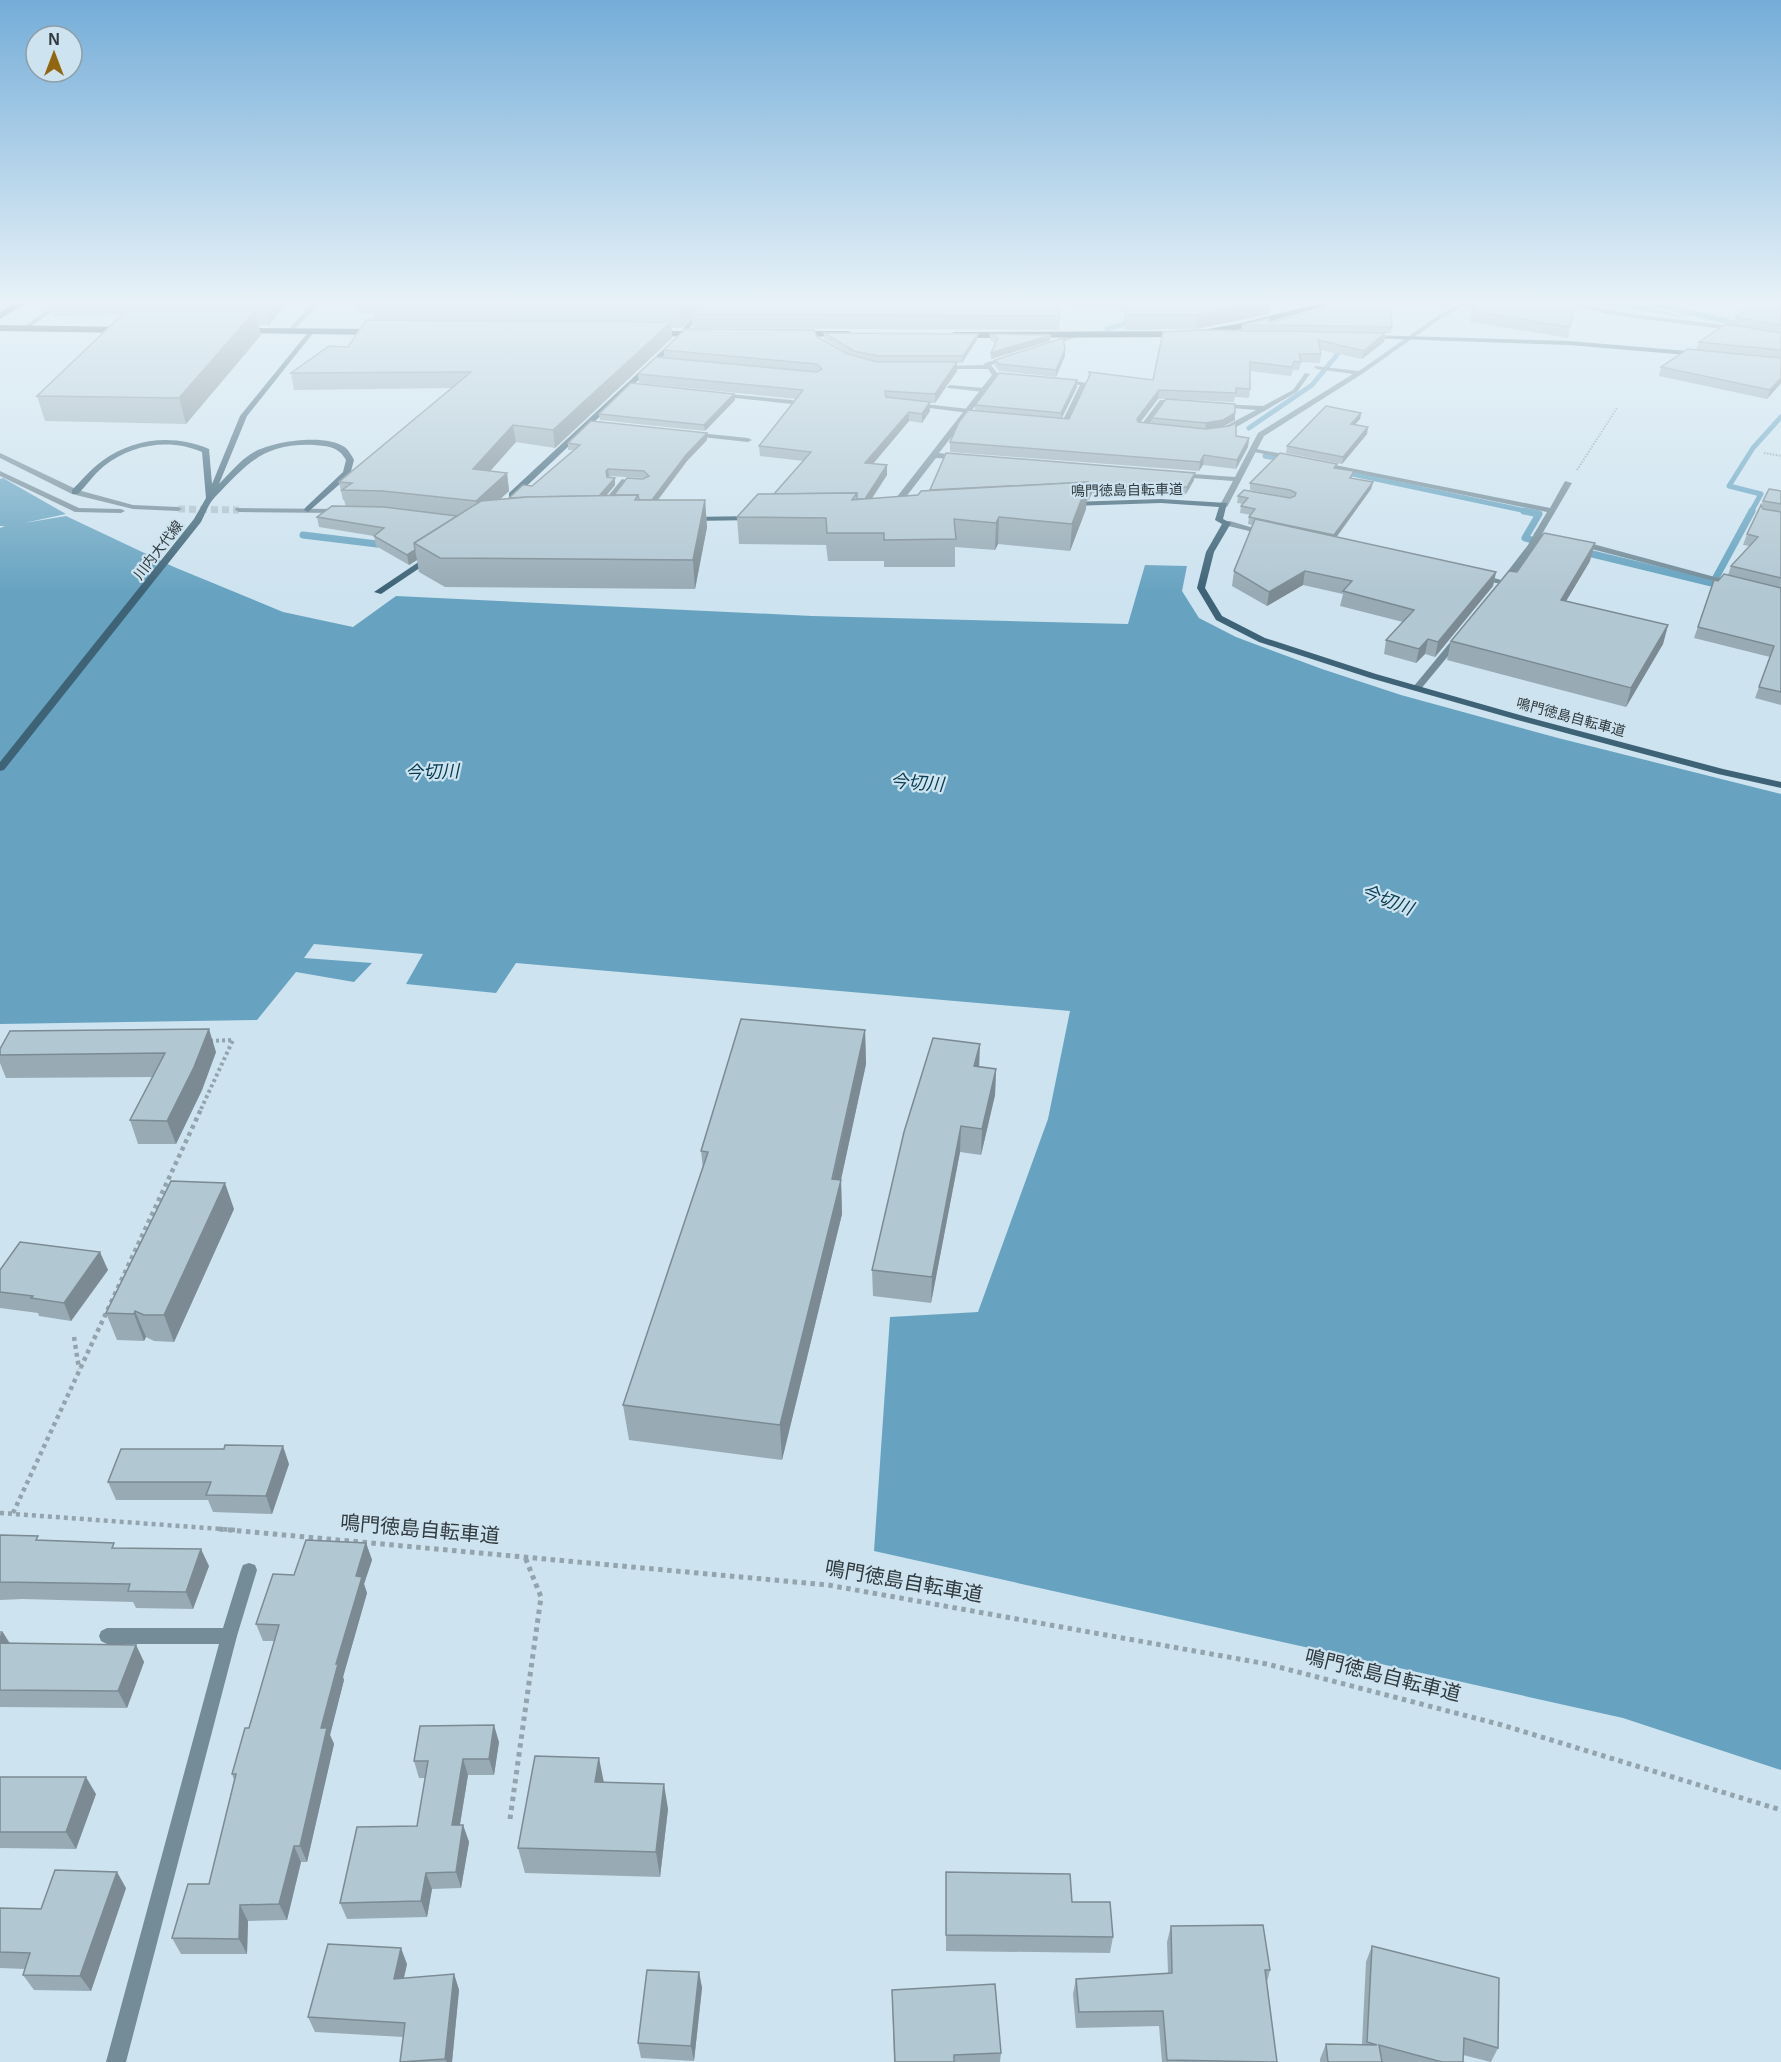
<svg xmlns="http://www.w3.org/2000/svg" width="1781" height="2062" font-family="Helvetica,'Noto Sans JP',sans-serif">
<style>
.water{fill:#67a3c0}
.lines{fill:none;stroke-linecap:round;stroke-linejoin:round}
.stream-far1{stroke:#67a3c0;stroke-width:5}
.stream{stroke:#67a3c0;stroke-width:7}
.street-tunnel{stroke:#aec1cc;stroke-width:7;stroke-dasharray:7 4;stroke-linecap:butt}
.path-far3{stroke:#93a4ad;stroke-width:2;stroke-dasharray:1.5 1.5;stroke-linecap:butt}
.path-far2{stroke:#93a4ad;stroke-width:4;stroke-dasharray:3 3;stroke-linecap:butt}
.path-far1{stroke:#93a4ad;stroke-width:4.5;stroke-dasharray:4 4;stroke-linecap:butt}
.path{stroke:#93a4ad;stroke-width:5;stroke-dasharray:4.5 4.5;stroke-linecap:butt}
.lane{fill:#738c98;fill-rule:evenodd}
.street{fill:#738c98;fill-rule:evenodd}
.secondary{fill:#3e6376;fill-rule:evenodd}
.highway{fill:#0d2d3c;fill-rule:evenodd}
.wall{fill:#98abb5;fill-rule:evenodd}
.shaded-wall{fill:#7c8b93}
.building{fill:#b1c7d2;stroke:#7c8b93;stroke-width:1.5}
.labels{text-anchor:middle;stroke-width:4.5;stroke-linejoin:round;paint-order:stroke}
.far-street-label{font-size:14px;fill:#313a3e;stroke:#cde3ef}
.water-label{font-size:18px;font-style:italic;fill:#053b50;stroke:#cde3ef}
.near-street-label{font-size:20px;fill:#313a3e;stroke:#cde3ef}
</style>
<rect width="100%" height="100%" fill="#cde3ef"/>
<!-- water -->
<g class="water">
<path d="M1592 303H1632L1690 318Z"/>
<path d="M3 478 66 514 24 523 66 516 174 567 283 612 353 627 396 596 812 616 1128 624 1145 565 1187 566 1182 591 1199 618 1236 637 1322 669 1401 695 1558 738 1781 794V1770L1623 1718 874 1551 890 1317 978 1312 1048 1119 1070 1011 516 963 496 993 406 984 423 954 314 944 304 958 372 963 354 982 296 972 257 1020 0 1024V528L5 526H0V479Z"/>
</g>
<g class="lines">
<!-- stream-far1 -->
<g class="stream-far1">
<path d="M1649 303 1743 325"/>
<path d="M1107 329 1134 321"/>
<path d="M1249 428 1312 385 1346 344"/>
<path d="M1265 456 1285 460"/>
<path d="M1343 472 1531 512"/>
<path d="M1751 512 1761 494 1729 486 1753 448 1781 417"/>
</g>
<!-- stream -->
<g class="stream">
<path d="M1524 511 1539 514 1525 538 1543 543"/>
<path d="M303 535 377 544"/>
<path d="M1580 551 1724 586"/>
<path d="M1713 583 1752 511"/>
</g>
<!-- street-tunnel -->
<path class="street-tunnel" d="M178 509 239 510"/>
<!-- path-far3 -->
<g class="path-far3">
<path d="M1764 453 1781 456"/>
<path d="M1577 470 1617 408"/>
</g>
<!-- path-far2 -->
<path class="path-far2" d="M201 1109 233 1040 208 1041"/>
<!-- path-far1 -->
<g class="path-far1">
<path d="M74 1337 79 1369"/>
<path d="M0 1513 235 1530"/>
<path d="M13 1513 202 1107"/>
</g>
<!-- path -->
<g class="path">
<path d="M219 1529 828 1585 1267 1664 1502 1725 1781 1810"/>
<path d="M510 1819 541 1597 525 1557"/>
</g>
<!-- lane -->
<g class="lane">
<path d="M950 385 984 388 987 390 984 392 948 388 947 387Z"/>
<path d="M718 393 792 400 796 402 792 404 716 396 715 395Z"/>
<path d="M916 403 969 409 973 411 969 413 914 406 912 405Z"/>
<path d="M689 432 748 438 752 440 748 442 692 436 688 434Z"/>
<path d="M1251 448 1294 456 1298 458 1294 460 1254 452 1250 450Z"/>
<path d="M1320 462 1550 508 1565 481 1572 483 1542 534 1538 536 1534 534 1547 512 1323 466 1319 464Z"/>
<path d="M622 479 629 481 606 510H600V506Z"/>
<path d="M1460 633 1463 634V638L1420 690H1414V686L1457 634Z"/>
</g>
<!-- street -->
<g class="street">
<path d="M57 303H64L26 330H22V328Z"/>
<path d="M313 303H320L292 332H288V330Z"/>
<path d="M1462 303H1470L1440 319 1362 374 1264 436 1227 507 1220 505 1233 481 1179 477 1175 475 1179 473 1235 477 1258 433 1353 374 1317 369 1314 367 1315 366 1359 371 1436 317Z"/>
<path d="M1567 303H1577L1632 314 1717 324 1741 329 1738 331 1611 315Z"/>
<path d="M1078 333 1080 334V336L1048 347 1045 345Z"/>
<path d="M1011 355 1013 356V358L991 365 999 375 939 453 964 456V460L936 458 895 511H889V507L992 375 988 369H941L938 367 939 366 984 365 985 363Z"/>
<path d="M1305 373 1310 374 1297 392 1226 433H1220V429L1256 410 1220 407 1216 405 1218 404 1263 406 1293 390Z"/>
<path d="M1063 379 1087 383 1068 424 1064 426 1052 423 1056 421 1062 422 1080 385 1061 382V380Z"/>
<path d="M1160 400H1179L1183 402 1179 404 1164 403 1147 428H1152V432L1139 431 1138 429Z"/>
<path d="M0 453 78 490 133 505 178 507 182 509 178 511 133 509 72 494 0 458Z"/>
<path d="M0 471 79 508 121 509 125 511 121 513 75 512 0 476Z"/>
<path d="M236 508 340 509 344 511 340 513 239 512 235 510Z"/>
<path d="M1224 521H1230L1270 533 1266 535 1224 525Z"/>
<path d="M1535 532 1563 539 1559 541 1541 537 1535 548 1506 585 1477 579V575L1480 574 1501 580 1528 545Z"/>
<path d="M1576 541H1582L1737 583 1730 585 1576 545Z"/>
<path d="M249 1563 255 1565 257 1570 237 1636 126 2062H106L219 1644H107L101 1641 99 1636 101 1631 107 1628H223L241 1570 243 1565Z"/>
</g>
<!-- secondary -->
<g class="secondary">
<path d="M706 303H713L691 326 686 335 515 497H509V493L681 333 686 324Z"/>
<path d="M309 331 314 332 247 416 219 484C230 473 240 460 254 452 274 441 327 433 346 448 349 451 352 456 354 460L350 475 308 512 304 510 305 508 343 472 346 460C339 447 328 446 314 445 263 443 247 464 215 497 209 503 205 514 201 522L4 770 0 771V762L194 519 206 498 202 452C170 438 132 444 104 466 94 474 87 485 78 494H72V490C82 480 91 469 102 461 134 438 173 434 209 449L212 484 240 416Z"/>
<path d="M1369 335 1569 341 1699 352 1702 354 1699 356 1569 345 1367 338V336Z"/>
<path d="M1161 499 1227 503 1223 519 1231 523 1214 552 1205 588 1222 616 1265 638 1376 674 1527 717 1723 769 1781 782V788L1718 774 1521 721 1370 678 1259 642 1216 620 1197 588 1206 552 1222 524 1215 520 1219 507 1161 503 1071 506 1067 504 1071 502Z"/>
<path d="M754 516H757V520L690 521 686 519 690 517Z"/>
<path d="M429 555 436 557 381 594 374 592Z"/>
</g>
<!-- highway -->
<g class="highway">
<path d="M14 303H26L0 319V312Z"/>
<path d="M1320 303H1337L1242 329 1196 337 954 338 949 335 954 332 1196 331 1242 323Z"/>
<path d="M0 325 131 327 136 330 131 333 0 331Z"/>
<path d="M237 328 383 329 388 332 383 335 234 333 232 331Z"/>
<path d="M645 331H704L709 334 704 337 648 336 645 335Z"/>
<path d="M848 331 851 332V336L792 337 787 334 792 331Z"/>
</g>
</g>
<!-- wall -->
<g class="wall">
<path d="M49 303H300L298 306 286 305 269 325H258L261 335 186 424 45 421 37 396 122 315 53 316Z"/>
<path d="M357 303H1271L1269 314 1196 329 1125 330 1124 311 1057 304 1060 316 1059 330 693 328 692 316 681 328H671L672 338 555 448 516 442 490 471 507 473 509 491 500 499 509 498 532 486 573 450H568V443L707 440 687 461 658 500H705L707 527 695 589 445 587 419 572 417 560 409 565 376 546 374 536 319 527 317 517 346 507 344 500H343L339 482 451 388 294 390 291 373 348 347 374 320 373 314H359ZM609 476 644 478H645L614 496H606L615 485V478L608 477Z"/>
<path d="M1436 303H1457L1451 306Z"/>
<path d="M1465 303H1555L1570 327 1568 338 1470 322 1472 311 1464 309Z"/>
<path d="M1781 304V383L1767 399 1659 376 1661 367 1696 350 1699 342 1733 325 1736 317Z"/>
<path d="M1268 323 1392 327 1391 333H1385L1384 342 1362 359 1320 350 1321 354 1320 363 1301 362 1299 370H1293L1291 376 1250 371V389L1249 398 1235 397 1234 402 1171 399 1235 413V420L1222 427 1229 426 1236 436 1249 438 1248 447 1236 469 1203 465 1199 471 950 452V442L975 411V405L1077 380V387L1061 418 1069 419 1088 378 1089 372 1153 380 1241 331 1242 325ZM1158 399H1166L1152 418 1151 423 1140 422Z"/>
<path d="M824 333 977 340 962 363H957V371L935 403H930V411L922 423 909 421 873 464 887 475 872 499 1194 480 1186 494 1092 493 1089 500 1086 501V509L1070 551 998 544 995 550 955 547V567H884V561H828L826 545 739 544 737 517 774 494 804 461 760 456 759 446 796 399 639 383 638 374 664 357V350L817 337 850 354 824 339Z"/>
<path d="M990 334 1051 335 1050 341 991 359 995 343 990 340Z"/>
<path d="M1065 349V356L1056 377 999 371 995 366V360Z"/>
<path d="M735 400 705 431 600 420 599 414Z"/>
<path d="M1361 413 1360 419 1355 425 1367 434 1342 464 1286 453 1287 446Z"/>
<path d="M1337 464 1336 468 1353 479 1373 482 1371 489 1336 537 1496 572 1493 586 1435 657 1425 654 1416 663 1384 654 1386 640 1403 622 1340 606 1343 594 1303 585 1267 606 1232 586 1234 571 1253 525 1248 524 1249 517 1251 515 1240 513 1241 506 1243 504 1237 503 1238 496 1290 498H1291L1250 490V483Z"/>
<path d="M1781 491V705L1755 698 1770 657 1694 638 1714 580 1718 581 1728 575 1731 566 1750 546 1743 545 1747 534 1763 501Z"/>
<path d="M1590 561 1566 601 1668 625 1663 644 1626 707 1447 660 1451 641Z"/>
<path d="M865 1030 866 1064 841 1180 842 1214 782 1460 629 1440 623 1405 703 1169 701 1151Z"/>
<path d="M0 1049 216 1052 202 1090 176 1144H138L130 1120 153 1077 6 1078 0 1063Z"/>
<path d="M979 1067 996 1069 995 1095 981 1155 960 1152 931 1303 873 1296 872 1270Z"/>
<path d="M234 1209 174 1342 154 1341 146 1337 144 1341 117 1340 106 1313Z"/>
<path d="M0 1270H108L71 1321 39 1316 38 1313 0 1308Z"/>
<path d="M289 1464 272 1514 213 1512 208 1500H116L108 1482Z"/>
<path d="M0 1535 40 1540 117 1548 209 1566 193 1609 136 1608 133 1602 23 1599 0 1600Z"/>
<path d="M366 1543 372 1560 364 1584 367 1593 343 1677 344 1680 330 1735 334 1744 307 1862H301L287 1920 248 1921 247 1954H181L172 1938 209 1884 234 1780 232 1774 249 1728 274 1641H263L256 1624 294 1575Z"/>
<path d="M0 1631H2L10 1643 136 1645 144 1662 127 1708 0 1707Z"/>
<path d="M499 1742 494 1775H468L460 1825H463L469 1842 461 1888 432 1889 427 1917 347 1919 340 1903 417 1826 425 1778H419L414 1761Z"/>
<path d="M0 1777 96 1794 76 1849 0 1848Z"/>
<path d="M604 1782 668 1809 660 1877 525 1873 518 1848Z"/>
<path d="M946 1872 1072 1902 1113 1937 1110 1953 946 1951Z"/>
<path d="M126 1888 91 1991 34 1990 23 1975 25 1969 0 1968V1908L41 1909Z"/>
<path d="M1171 1926 1270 1970 1267 1982 1277 2062H1162L1159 2026 1076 2028 1073 1994 1076 1979 1168 1973 1167 1942Z"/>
<path d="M1372 1946 1498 2048 1491 2062 1463 2055V2062H1320V2059L1326 2044H1362L1366 1962Z"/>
<path d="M407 1964 404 1978 454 1974 459 1990 452 2062H400L403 2037 315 2032 308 2017Z"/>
<path d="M699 1972 702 1988 694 2061 641 2058 638 2043Z"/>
<path d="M892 1990 1001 2053 1000 2062H894Z"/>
</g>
<!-- shaded-wall -->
<g class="shaded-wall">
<path d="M268 303H285L286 305 269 325 265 306Z"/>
<path d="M685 303H703L692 314V316L681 328 680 309Z"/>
<path d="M1254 303H1271L1269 314 1196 329 1197 315Z"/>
<path d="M255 311 261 335 186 424 179 398Z"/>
<path d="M671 322 672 338 555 448 553 430Z"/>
<path d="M1385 333 1384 342 1362 359 1364 351Z"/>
<path d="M978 334 977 340 962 363 963 356Z"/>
<path d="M1051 335 1050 341 991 359V353Z"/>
<path d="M1065 349V356L1056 377V370Z"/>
<path d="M957 362V371L935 403V394Z"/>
<path d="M1781 378V383L1767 399 1770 390Z"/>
<path d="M1077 380V387L1061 420V413Z"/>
<path d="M1159 390 1158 399 1136 428 1137 419Z"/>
<path d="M734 394 735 400 705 431 704 425Z"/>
<path d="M930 402V411L922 423V414Z"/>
<path d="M909 412V421L865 473V463Z"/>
<path d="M1235 413V420L1222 427 1205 430 1206 423Z"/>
<path d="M1361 413 1360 419 1349 431 1351 424Z"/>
<path d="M513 425 516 442 476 487 473 469Z"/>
<path d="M1368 427 1367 434 1342 464 1343 457Z"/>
<path d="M707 433V440L687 461 647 514V507L686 455Z"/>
<path d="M1249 438 1248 447 1236 469 1237 460Z"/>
<path d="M1204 455 1203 465 1199 471 1200 462Z"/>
<path d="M887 465V475L863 511V501Z"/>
<path d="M608 469 609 476 607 478 606 471Z"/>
<path d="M507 473 509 491 479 519 476 501Z"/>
<path d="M1195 473 1194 480 1186 494 1187 487Z"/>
<path d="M615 478V485L590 515 589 508Z"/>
<path d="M1088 482 1086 509 1070 551 1072 524Z"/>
<path d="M1373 482 1371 489 1333 542 1334 535Z"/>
<path d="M1092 486V493L1089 500V493Z"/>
<path d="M705 500 707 527 695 589 693 560Z"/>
<path d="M999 517 998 544 995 550 996 523Z"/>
<path d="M1595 543 1590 561 1556 618 1561 600Z"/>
<path d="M415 550 417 560 409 565 407 555Z"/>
<path d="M1305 571 1303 585 1267 606 1269 592Z"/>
<path d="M1496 572 1493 586 1435 657 1438 642Z"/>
<path d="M1668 625 1663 644 1626 707 1631 688Z"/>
<path d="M1428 639 1425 654 1416 663 1419 649Z"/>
<path d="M209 1029 216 1052 202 1090 176 1144 167 1121Z"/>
<path d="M865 1030 866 1064 838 1193 841 1180 842 1214 782 1460 780 1425Z"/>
<path d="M980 1044 979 1070 974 1066Z"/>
<path d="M996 1069 995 1095 981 1155 982 1129Z"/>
<path d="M961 1126 960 1152 931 1303 932 1277Z"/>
<path d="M225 1183 234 1209 174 1342 164 1315Z"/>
<path d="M100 1252 108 1270 71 1321 64 1303Z"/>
<path d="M135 1311 146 1337 144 1341 134 1314Z"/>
<path d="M283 1446 289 1464 272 1514 266 1496Z"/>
<path d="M366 1543 372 1560 364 1584 367 1593 343 1677 344 1680 330 1735 334 1744 307 1862 300 1846 321 1728 356 1576Z"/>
<path d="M201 1549 209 1566 193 1609 186 1592Z"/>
<path d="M2 1631 12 1648H0V1637Z"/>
<path d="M136 1645 144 1662 127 1708 118 1691Z"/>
<path d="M494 1725 499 1742 494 1775 489 1759Z"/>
<path d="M599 1758 604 1783 595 1782Z"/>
<path d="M463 1759 468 1775 457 1842 452 1825Z"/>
<path d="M86 1777 96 1794 76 1849 66 1832Z"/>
<path d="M664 1784 668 1809 660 1877 656 1852Z"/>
<path d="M463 1825 469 1842 461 1888 456 1872Z"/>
<path d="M294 1846 301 1862 287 1920 279 1904Z"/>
<path d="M117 1872 126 1888 91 1991 80 1976Z"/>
<path d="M426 1873 432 1889 427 1917 421 1901Z"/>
<path d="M240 1905 248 1921 247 1954 239 1939Z"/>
<path d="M401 1948 407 1964 400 1994 394 1979Z"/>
<path d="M699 1972 702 1988 694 2061 691 2046Z"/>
<path d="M454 1974 459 1990 452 2062H447L445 2059Z"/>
</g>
<!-- building -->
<g class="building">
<path d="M141 303H268L265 306 139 305Z"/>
<path d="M374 303H685L680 309 372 306Z"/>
<path d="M703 303H1056L1060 316 692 314Z"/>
<path d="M1125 303H1254L1197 315H1126Z"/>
<path d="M1347 303H1390L1392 327 1242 325 1269 318 1268 323Z"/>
<path d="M1479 303H1555L1574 307 1570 327 1472 311Z"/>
<path d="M1756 303H1774L1781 304V325L1736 317Z"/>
<path d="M127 310 255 311 179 398 37 396Z"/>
<path d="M366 320 671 322 553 430 513 425 473 469 507 473 476 501 383 491 342 490 352 483 339 482 471 372 291 373 329 346 348 347Z"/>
<path d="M1726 324 1781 333V350L1699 342Z"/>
<path d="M685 329 814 330 817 337 848 354 877 362H957L935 394 885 391 886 397 930 402 922 414 909 412 865 463 887 465 865 499H857V493L774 494 811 452 759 446 803 390 638 374 656 357 817 372 822 369 817 364 664 350Z"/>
<path d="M1202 330 1385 333 1364 351 1318 340 1321 354H1299L1301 362 1294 361 1292 367 1250 362V389L1236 388V393L1159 390 1137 419 1138 422 1206 429 1229 426 1236 423V436L1249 438 1237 460 1204 455 1200 462 950 442 959 422 968 410 1069 419 1090 375 1089 372 1153 380 1163 332Z"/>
<path d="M824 333 978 334 963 356H878L854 351Z"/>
<path d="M990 334 1051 335 991 353 998 338Z"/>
<path d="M1063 338 1065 349 1056 370 999 364 995 360Z"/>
<path d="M1688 349 1781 358V378L1770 390 1661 367Z"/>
<path d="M999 373 1077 380 1061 413 975 405Z"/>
<path d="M631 383 734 394 704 425 599 414Z"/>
<path d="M1166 399 1235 404V413L1223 420 1206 423 1152 418Z"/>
<path d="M1326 406 1361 413 1351 424 1368 427 1343 457 1287 446Z"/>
<path d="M591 421 707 433 686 455 652 500H639L638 495H614L627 478 643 479 649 476 644 471 608 469 606 471 607 477 615 478 599 496 527 497 509 498 523 485 532 486 580 445 568 443Z"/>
<path d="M946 453 1195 473 1187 487 1092 486 1089 493 1087 494 1088 482 930 490Z"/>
<path d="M1280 453 1337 464 1334 468 1354 471 1350 478 1373 482 1334 535 1249 517 1255 509 1241 506 1248 498 1238 496 1244 490 1290 498 1295 496 1296 493 1290 490 1250 483Z"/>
<path d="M1088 482 1072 524 999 517 996 523 954 519 956 539 884 540V533H827L826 518 737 517 758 494 857 493 852 500 918 495 921 491Z"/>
<path d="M1769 489 1781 491V504L1763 501Z"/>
<path d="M638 495 635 500H705L693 560 440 558 414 543 481 501 527 497Z"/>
<path d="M1761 505 1763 509 1781 512V578L1731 566 1758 537 1747 534Z"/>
<path d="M332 506 384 507 457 516 414 543 415 550 407 555 374 536 384 528 317 517Z"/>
<path d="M1255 519 1496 572 1438 642 1428 639 1419 649 1386 640 1414 610 1343 591 1352 581 1305 571 1269 592 1234 571Z"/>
<path d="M1544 533 1595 543 1561 600 1668 625 1631 688 1451 641 1509 571 1517 572Z"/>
<path d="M1724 574 1781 588V692L1759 687 1774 646 1698 627 1714 580 1718 581Z"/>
<path d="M741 1019 865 1030 832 1179 841 1180 780 1425 623 1405 708 1152 701 1151Z"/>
<path d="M209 1029 194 1067 167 1121 130 1120 165 1053 0 1055V1049L10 1031Z"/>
<path d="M933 1038 980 1044 974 1066 996 1069 982 1129 961 1126 932 1277 872 1270 904 1132Z"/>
<path d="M171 1181 225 1183 164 1315H144L135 1311 134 1314 106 1313Z"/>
<path d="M20 1242 100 1252 64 1303 31 1298 33 1296 0 1292V1270Z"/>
<path d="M225 1445 283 1446 266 1496 206 1495 211 1482H108L121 1449H224Z"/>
<path d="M0 1535 38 1536 36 1540 114 1543 112 1548 201 1549 186 1592 128 1591 130 1584 0 1582Z"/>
<path d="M306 1540 366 1543 356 1576 362 1577 336 1664H338L321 1728H327L300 1846H294L279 1904 240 1905 239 1939 172 1938 188 1884H209L236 1774H232L245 1728H249L279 1625 256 1624 273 1574 294 1575Z"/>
<path d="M0 1643 136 1645 118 1691 0 1690Z"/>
<path d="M494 1725 489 1759H463L452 1825H463L456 1872 426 1873 421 1901 340 1903 357 1827 417 1826 428 1761H414L420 1726Z"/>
<path d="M535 1756 599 1758 595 1782 664 1784 656 1852 518 1848Z"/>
<path d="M0 1777H86L66 1832H0Z"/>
<path d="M55 1870 117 1872 80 1976 23 1975 30 1953 0 1952V1908L41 1909Z"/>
<path d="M946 1872 1070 1874 1072 1902H1110L1113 1937 946 1935Z"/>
<path d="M1263 1925 1270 1970H1265L1277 2062 1167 2060 1163 2011 1079 2012 1076 1979 1172 1973 1171 1926Z"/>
<path d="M328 1944 401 1948 394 1979 454 1974 445 2059 400 2062 405 2023 308 2017Z"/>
<path d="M1372 1946 1499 1978 1498 2048 1464 2038 1463 2062H1442L1379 2045 1382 2062H1328L1326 2044 1377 2045 1367 2042Z"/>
<path d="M647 1970 699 1972 691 2046 638 2043Z"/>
<path d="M995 1984 1001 2053 954 2055V2062H895L892 1990Z"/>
</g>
<!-- sky -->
<linearGradient id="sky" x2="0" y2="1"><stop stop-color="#74add8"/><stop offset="0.51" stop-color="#e8f2f8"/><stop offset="1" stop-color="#e8f2f8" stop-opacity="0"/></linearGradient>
<rect width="1781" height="592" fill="url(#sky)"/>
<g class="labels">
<!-- far-street labels -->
<g class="far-street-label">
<text transform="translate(1127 490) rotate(-1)" y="5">鳴門徳島自転車道</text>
<text transform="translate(158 550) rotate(-52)" y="5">川内大代線</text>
<text transform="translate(1571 717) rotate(15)" y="5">鳴門徳島自転車道</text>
</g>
<!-- water labels -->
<g class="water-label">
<text transform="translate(432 772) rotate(-2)" y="6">今切川</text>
<text transform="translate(917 783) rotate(4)" y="6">今切川</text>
<text transform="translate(1387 900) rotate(21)" y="6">今切川</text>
</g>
<!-- near-street labels -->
<g class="near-street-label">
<text transform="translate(420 1529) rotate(5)" y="7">鳴門徳島自転車道</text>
<text transform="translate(904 1581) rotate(10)" y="7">鳴門徳島自転車道</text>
<text transform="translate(1383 1675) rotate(14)" y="7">鳴門徳島自転車道</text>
</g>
</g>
<!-- north arrow -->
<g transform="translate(54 54)"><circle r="28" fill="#cde3ef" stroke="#8f9fa8" stroke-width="1.5"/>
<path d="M0-4.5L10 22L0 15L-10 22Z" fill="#90670e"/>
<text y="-9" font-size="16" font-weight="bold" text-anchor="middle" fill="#313a3e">N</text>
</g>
</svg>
